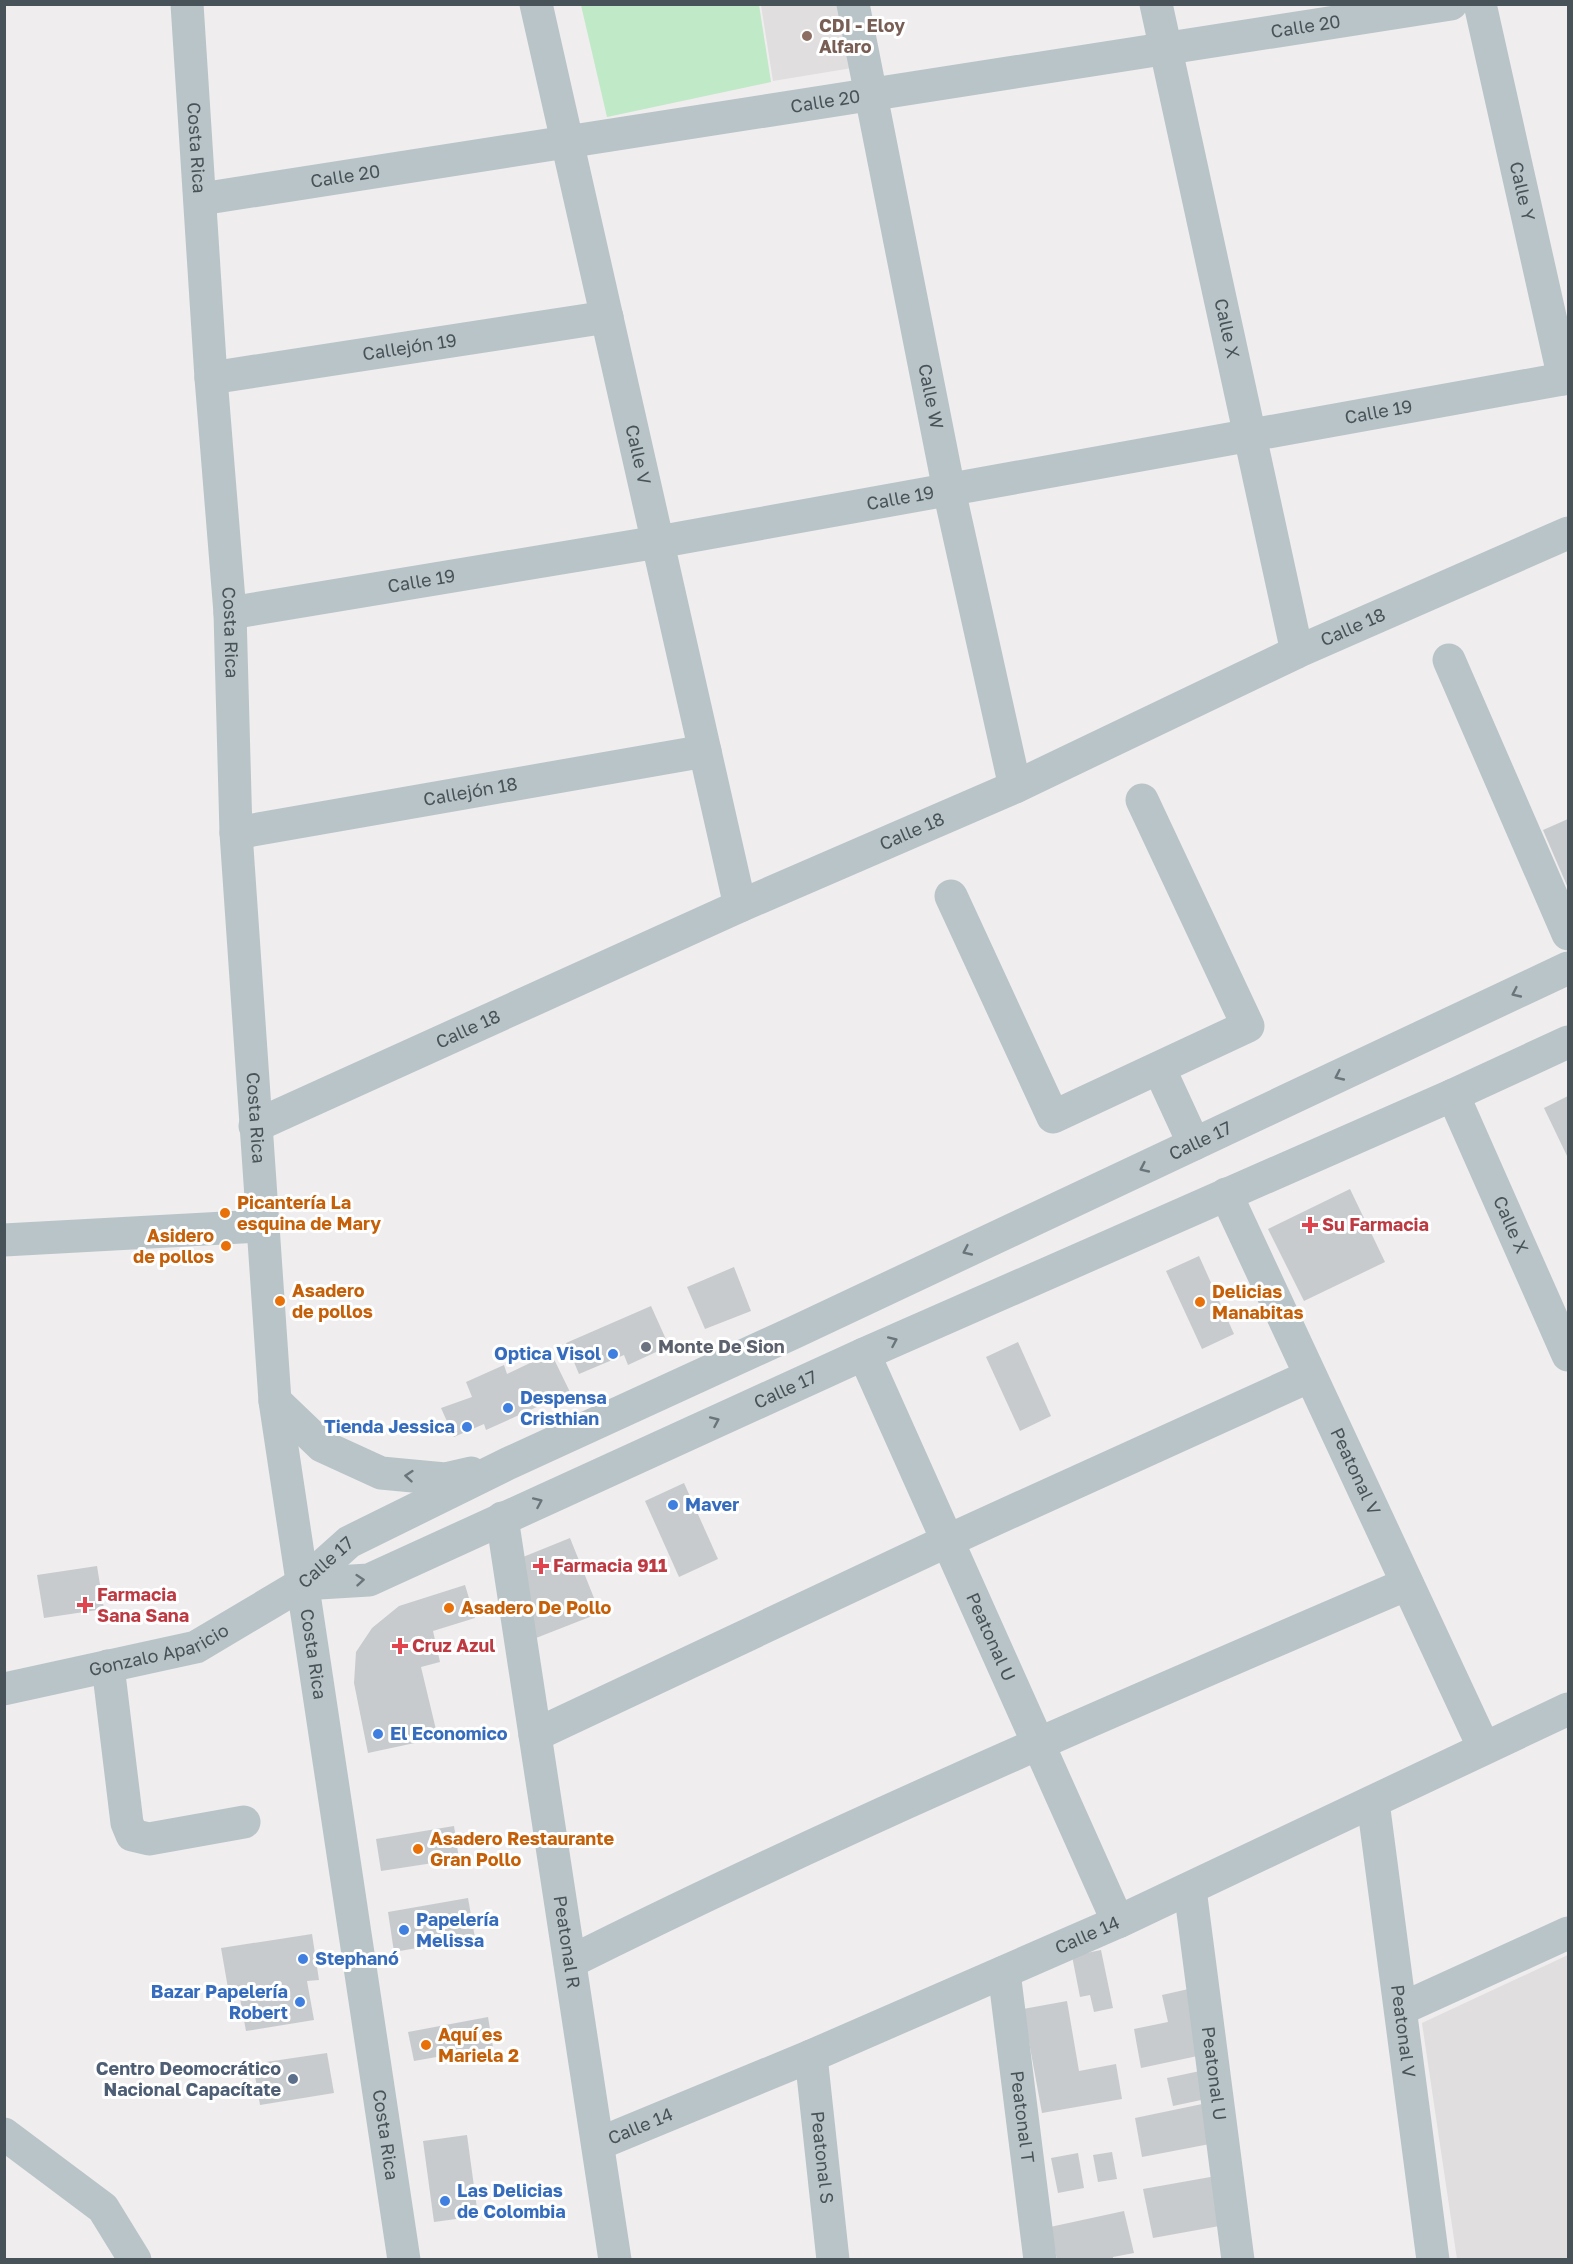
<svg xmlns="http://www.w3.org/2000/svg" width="1573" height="2264" font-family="'Golos Text',sans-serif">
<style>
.education{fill:#e0dede}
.green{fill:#bfe9c7}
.building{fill:#c7cbce}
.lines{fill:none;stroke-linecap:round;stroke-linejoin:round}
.minor{stroke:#b9c4c8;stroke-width:33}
.oneway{stroke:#69757a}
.education-dot{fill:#8d6e63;stroke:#fff;stroke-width:2}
.food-dot{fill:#e8710a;stroke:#fff;stroke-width:2}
.health-dot{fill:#e0444e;stroke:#fff;stroke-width:2}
.worship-dot{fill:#6b7280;stroke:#fff;stroke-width:2}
.shop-dot{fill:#3f7fe0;stroke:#fff;stroke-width:2}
.service-dot{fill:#5c6f8a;stroke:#fff;stroke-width:2}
.labels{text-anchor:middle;stroke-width:6;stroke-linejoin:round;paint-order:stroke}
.education-label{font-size:18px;font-weight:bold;fill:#785e54;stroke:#fff;text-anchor:start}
.street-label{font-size:18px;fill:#475358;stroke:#fff}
.food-label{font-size:18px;font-weight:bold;fill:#c56008;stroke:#fff;text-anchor:start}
.health-label{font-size:18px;font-weight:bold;fill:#be3a42;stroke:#fff;text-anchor:start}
.worship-label{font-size:18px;font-weight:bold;fill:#5b616d;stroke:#fff;text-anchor:start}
.shop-label{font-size:18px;font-weight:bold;fill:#366cbe;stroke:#fff;text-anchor:start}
.service-label{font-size:18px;font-weight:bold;fill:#4e5e75;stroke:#fff;text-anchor:end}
</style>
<rect width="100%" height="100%" fill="#efeded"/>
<!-- education -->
<g class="education">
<path d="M761 5H842L852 68 773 81Z"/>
<path d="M1568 1955V2259H1457L1422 2023Z"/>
</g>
<!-- green -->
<path class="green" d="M581 5H759L771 82 607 117Z"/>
<!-- building -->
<g class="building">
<path d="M1568 819V888L1543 830Z"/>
<path d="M1568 1096V1158L1544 1108Z"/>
<path d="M1350 1189 1385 1262 1304 1301 1268 1229Z"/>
<path d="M1199 1256 1234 1334 1202 1349 1166 1271Z"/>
<path d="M734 1267 751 1311 705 1329 687 1287Z"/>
<path d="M651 1306 669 1346 628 1365 624 1355 579 1374 566 1343Z"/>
<path d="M1018 1342 1051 1416 1020 1431 986 1357Z"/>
<path d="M551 1353 570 1392 486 1430 484 1424 454 1437 441 1408 472 1397 466 1382 504 1365 507 1374Z"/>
<path d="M684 1483 718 1559 679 1577 645 1501Z"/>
<path d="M570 1538 600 1613 536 1638 523 1557Z"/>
<path d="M97 1566 104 1609 44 1618 37 1575Z"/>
<path d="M465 1585 475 1618 433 1631 440 1662 421 1667 438 1738 368 1753 354 1683 356 1652 372 1628 399 1606Z"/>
<path d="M454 1826 459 1859 381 1871 376 1839Z"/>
<path d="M468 1898 475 1938 394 1952 388 1912Z"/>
<path d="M312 1934 319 1980 307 1981 314 2020 246 2031 239 1993 229 1994 221 1948Z"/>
<path d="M1101 1950 1113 2008 1094 2012 1090 1995 1080 1997 1072 1956Z"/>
<path d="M1193 1988 1207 2054 1141 2068 1134 2029 1168 2022 1162 1995Z"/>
<path d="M1067 2001 1079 2071 1116 2064 1122 2099 1042 2113 1023 2009Z"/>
<path d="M488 2017 493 2047 414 2061 408 2032Z"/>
<path d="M327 2053 334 2093 260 2105 253 2064Z"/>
<path d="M1200 2071 1206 2099 1173 2106 1167 2078Z"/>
<path d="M1207 2103 1215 2143 1142 2157 1135 2118Z"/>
<path d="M467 2135 478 2216 434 2222 423 2141Z"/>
<path d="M1112 2152 1117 2179 1098 2182 1093 2155Z"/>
<path d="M1078 2153 1084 2188 1058 2193 1051 2158Z"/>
<path d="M1216 2176 1225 2225 1153 2238 1143 2189Z"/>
<path d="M1124 2211 1134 2253 1113 2257V2260H1057L1050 2227Z"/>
</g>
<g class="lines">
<!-- minor -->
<g class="minor">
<path id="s1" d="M187 4 211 378 230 613 236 833 275 1401 404 2260"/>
<path id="s2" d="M536 4 740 906"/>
<path id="s3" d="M853 4 949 490 1015 787"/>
<path id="s4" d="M1156 4 1297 652"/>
<path id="s5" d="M1480 4 1564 379"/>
<path id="s6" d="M201 199 1451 4"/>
<path id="s7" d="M211 378 607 317"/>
<path id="s8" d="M230 613 658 542 1568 378"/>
<path d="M1449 660 1568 934"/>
<path id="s9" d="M236 833 705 751"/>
<path d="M951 896 1053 1117 1248 1026 1142 800"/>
<path d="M1159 1068 1194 1144"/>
<path id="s10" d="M1453 1095 1568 1355"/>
<path id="s11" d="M255 1126 740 906 1015 787 1297 652 1568 533"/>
<path id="s12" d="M1226 1194 1484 1748"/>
<path d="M4 1240 261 1226"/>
<path id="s13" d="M864 1354 1118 1922"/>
<path d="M275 1401 322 1446 381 1473 445 1479 471 1473"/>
<path id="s14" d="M502 1518 615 2260"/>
<path id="s15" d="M302 1584 369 1580 864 1354 1453 1095 1568 1042"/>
<path d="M108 1666 127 1823 132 1835 149 1839 244 1822"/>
<path id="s16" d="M4 1689 196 1647 302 1584 349 1542 507 1464 795 1332 1568 968"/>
<path d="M535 1735 947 1541 1310 1376"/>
<path id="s17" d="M1373 1802 1433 2260"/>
<path id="s18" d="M1190 1889 1238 2260"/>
<path d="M570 1962C844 1825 1126 1705 1407 1584"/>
<path id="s19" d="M1004 1972 1040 2260"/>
<path d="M1401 2009 1568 1933"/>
<path id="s20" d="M811 2056 833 2260"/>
<path d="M4 2134 103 2208 135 2260"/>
<path id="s21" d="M598 2144 811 2056 1118 1922 1568 1709"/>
</g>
</g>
<!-- one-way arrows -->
<defs><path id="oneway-chevron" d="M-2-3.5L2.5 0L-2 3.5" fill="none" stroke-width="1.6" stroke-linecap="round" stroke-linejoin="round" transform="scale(1.5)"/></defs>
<g class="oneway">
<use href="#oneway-chevron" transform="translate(1516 993) rotate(155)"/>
<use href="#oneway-chevron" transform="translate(1339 1076) rotate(155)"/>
<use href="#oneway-chevron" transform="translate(1144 1168) rotate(155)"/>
<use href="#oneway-chevron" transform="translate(967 1251) rotate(155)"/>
<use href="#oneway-chevron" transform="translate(893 1341) rotate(-24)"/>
<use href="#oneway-chevron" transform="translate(715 1421) rotate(-24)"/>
<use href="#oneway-chevron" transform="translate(409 1476) rotate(-175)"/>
<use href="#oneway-chevron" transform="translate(538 1502) rotate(-24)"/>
<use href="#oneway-chevron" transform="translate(360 1580) rotate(-5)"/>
</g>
<!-- markers -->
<circle class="education-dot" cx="807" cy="36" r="6"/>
<g class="food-dot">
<circle cx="225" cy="1213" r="6"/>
<circle cx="226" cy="1246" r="6"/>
<circle cx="280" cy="1301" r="6"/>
<circle cx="1200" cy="1302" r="6"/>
<circle cx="449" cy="1608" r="6"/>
<circle cx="418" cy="1849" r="6"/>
<circle cx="426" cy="2045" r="6"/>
</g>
<g class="health-dot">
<path d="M1307 1216h6v6h6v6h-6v6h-6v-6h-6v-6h6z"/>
<path d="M538 1557h6v6h6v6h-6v6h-6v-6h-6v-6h6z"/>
<path d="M82 1596h6v6h6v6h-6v6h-6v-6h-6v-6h6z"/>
<path d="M397 1637h6v6h6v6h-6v6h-6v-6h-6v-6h6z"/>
</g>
<circle class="worship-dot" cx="646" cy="1347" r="6"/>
<g class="shop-dot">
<circle cx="613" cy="1354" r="6"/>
<circle cx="508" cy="1408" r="6"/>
<circle cx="467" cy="1427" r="6"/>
<circle cx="673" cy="1505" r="6"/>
<circle cx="378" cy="1734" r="6"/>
<circle cx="404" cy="1930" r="6"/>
<circle cx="303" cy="1959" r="6"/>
<circle cx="300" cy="2002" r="6"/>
<circle cx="445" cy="2201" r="6"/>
</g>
<circle class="service-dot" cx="293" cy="2079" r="6"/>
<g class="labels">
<!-- education labels -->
<g class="education-label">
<text x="819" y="32">CDI - Eloy<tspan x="819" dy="21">Alfaro</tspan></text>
</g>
<!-- street labels -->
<g class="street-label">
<text dy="6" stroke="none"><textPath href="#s6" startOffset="1118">Calle 20</textPath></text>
<text dy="6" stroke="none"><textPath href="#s6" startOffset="632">Calle 20</textPath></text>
<text dy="6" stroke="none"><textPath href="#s1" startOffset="144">Costa Rica</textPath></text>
<text dy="6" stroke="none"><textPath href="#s6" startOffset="146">Calle 20</textPath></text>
<text dy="6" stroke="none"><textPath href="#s5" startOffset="192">Calle Y</textPath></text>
<text dy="6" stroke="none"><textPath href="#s4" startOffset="332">Calle X</textPath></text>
<text dy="6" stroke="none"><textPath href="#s7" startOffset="201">Callejón 19</textPath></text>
<text dy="6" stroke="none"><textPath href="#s3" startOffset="400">Calle W</textPath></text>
<text dy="6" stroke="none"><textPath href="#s8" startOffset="1166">Calle 19</textPath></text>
<text dy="6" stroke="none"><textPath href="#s2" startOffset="462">Calle V</textPath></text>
<text dy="6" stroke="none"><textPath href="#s8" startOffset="680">Calle 19</textPath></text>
<text dy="6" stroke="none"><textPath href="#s8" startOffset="194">Calle 19</textPath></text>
<text dy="6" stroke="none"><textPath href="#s11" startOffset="1206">Calle 18</textPath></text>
<text dy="6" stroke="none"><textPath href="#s1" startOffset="630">Costa Rica</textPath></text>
<text dy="6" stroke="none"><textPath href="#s9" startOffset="238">Callejón 18</textPath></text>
<text dy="6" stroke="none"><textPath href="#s11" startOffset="720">Calle 18</textPath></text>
<text dy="6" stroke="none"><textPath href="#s11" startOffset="234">Calle 18</textPath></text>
<text dy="6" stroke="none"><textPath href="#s1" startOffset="1116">Costa Rica</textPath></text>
<text dy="6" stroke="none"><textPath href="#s16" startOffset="1324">Calle 17</textPath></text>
<text dy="6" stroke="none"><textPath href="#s10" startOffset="142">Calle X</textPath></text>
<text dy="6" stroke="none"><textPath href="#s15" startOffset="525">Calle 17</textPath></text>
<text dy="6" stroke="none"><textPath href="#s12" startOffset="306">Peatonal V</textPath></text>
<text dy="6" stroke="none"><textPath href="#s16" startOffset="352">Calle 17</textPath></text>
<text dy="6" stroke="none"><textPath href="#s13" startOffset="310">Peatonal U</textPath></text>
<text dy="6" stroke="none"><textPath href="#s16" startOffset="160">Gonzalo Aparicio</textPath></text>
<text dy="6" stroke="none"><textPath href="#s1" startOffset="1656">Costa Rica</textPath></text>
<text dy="6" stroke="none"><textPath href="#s21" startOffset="532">Calle 14</textPath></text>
<text dy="6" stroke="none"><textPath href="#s14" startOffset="429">Peatonal R</textPath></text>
<text dy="6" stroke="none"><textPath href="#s17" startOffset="231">Peatonal V</textPath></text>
<text dy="6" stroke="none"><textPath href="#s18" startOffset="186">Peatonal U</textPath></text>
<text dy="6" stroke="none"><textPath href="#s19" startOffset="146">Peatonal T</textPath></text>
<text dy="6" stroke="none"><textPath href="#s21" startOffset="46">Calle 14</textPath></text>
<text dy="6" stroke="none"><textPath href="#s1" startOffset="2142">Costa Rica</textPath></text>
<text dy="6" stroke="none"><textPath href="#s20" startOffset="102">Peatonal S</textPath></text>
</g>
<!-- food labels -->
<g class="food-label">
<text x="237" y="1209">Picantería La<tspan x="237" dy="21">esquina de Mary</tspan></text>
<text x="214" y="1242" text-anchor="end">Asidero<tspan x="214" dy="21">de pollos</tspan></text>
<text x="292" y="1297">Asadero<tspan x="292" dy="21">de pollos</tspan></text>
<text x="1212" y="1298">Delicias<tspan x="1212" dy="21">Manabitas</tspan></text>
<text x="461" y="1614">Asadero De Pollo</text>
<text x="430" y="1845">Asadero Restaurante<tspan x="430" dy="21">Gran Pollo</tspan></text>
<text x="438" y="2041">Aquí es<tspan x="438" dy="21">Mariela 2</tspan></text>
</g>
<!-- health labels -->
<g class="health-label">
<text x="1322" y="1231">Su Farmacia</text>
<text x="553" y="1572">Farmacia 911</text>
<text x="97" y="1601">Farmacia<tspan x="97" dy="21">Sana Sana</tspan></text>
<text x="412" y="1652">Cruz Azul</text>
</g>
<!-- worship labels -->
<g class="worship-label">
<text x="658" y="1353">Monte De Sion</text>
</g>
<!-- shop labels -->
<g class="shop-label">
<text x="601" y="1360" text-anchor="end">Optica Visol</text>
<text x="520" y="1404">Despensa<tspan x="520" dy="21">Cristhian</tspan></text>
<text x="455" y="1433" text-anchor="end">Tienda Jessica</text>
<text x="685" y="1511">Maver</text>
<text x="390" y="1740">El Economico</text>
<text x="416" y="1926">Papelería<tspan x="416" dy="21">Melissa</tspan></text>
<text x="315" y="1965">Stephanó</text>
<text x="288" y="1998" text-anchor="end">Bazar Papelería<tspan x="288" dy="21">Robert</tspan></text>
<text x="457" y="2197">Las Delicias<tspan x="457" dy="21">de Colombia</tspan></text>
</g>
<!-- service labels -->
<g class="service-label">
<text x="281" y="2075">Centro Deomocrático<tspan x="281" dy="21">Nacional Capacítate</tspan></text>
</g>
</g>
<!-- border -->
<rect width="1573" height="2264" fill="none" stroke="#475358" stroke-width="12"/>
</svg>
